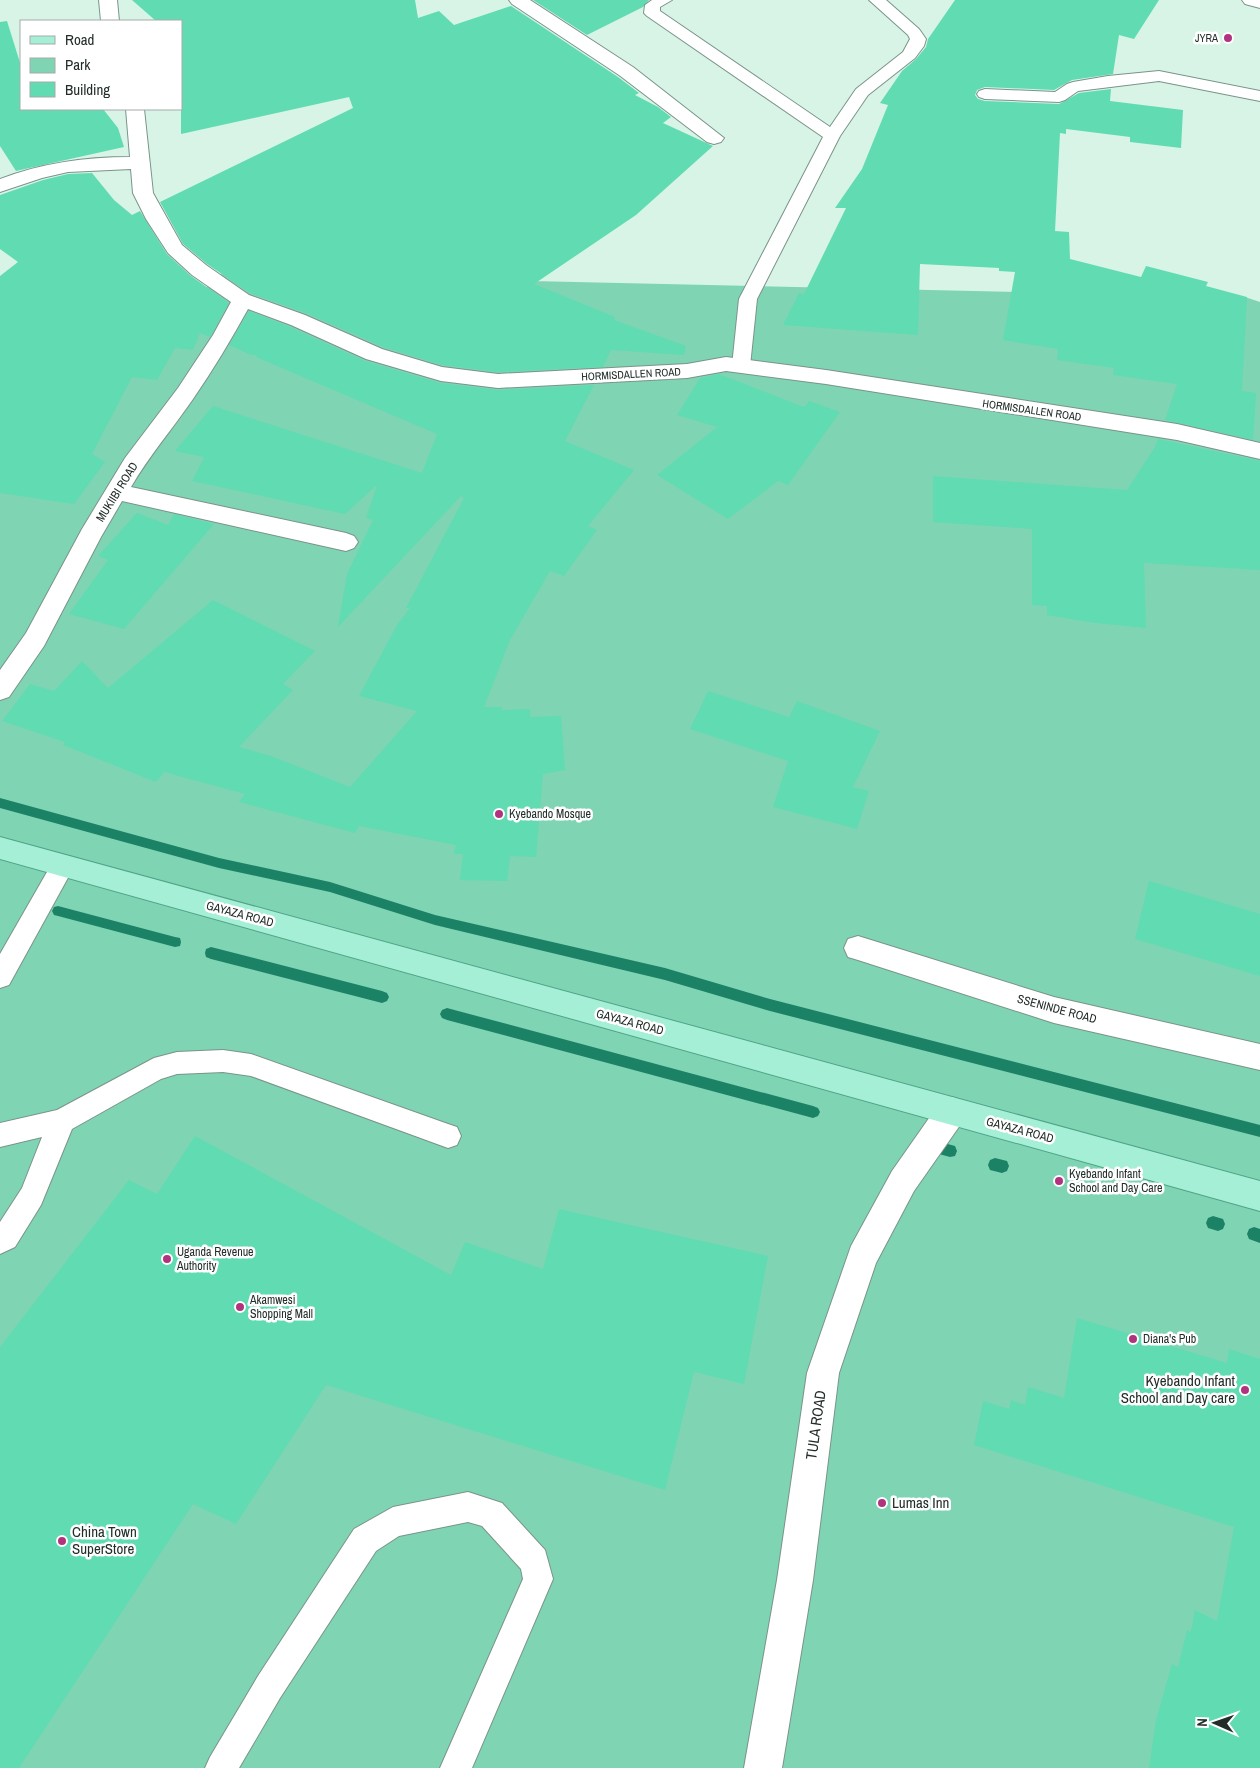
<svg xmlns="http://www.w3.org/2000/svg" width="1260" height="1768" font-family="'Archivo Narrow',sans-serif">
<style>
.green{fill:#7fd4b4}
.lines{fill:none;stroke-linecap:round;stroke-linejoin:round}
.stream{fill:#1c8266;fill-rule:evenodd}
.building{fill:#61dbb2}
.service-casing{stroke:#7a9489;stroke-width:2}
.minor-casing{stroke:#7a9489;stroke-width:2}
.tertiary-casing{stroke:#7a9489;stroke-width:2}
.primary-casing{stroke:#4fa487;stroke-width:2}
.service{fill:#fff;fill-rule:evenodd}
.minor{fill:#fff;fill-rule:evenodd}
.tertiary{fill:#fff;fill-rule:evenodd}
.primary{fill:#a4efd6;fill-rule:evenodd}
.poi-dot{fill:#b1327e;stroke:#fff;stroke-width:2}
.labels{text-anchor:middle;stroke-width:5;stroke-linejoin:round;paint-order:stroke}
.far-poi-label{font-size:11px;fill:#222d29;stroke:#fff;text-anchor:end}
.far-street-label{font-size:11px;fill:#222d29;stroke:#fff}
.street-label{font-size:12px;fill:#222d29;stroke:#fff}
.poi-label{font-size:12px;fill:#222d29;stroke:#fff;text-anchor:start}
.near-poi-label{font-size:15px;fill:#222d29;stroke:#fff;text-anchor:start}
.near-street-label{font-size:15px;fill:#222d29;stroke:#fff}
</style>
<rect width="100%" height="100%" fill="#d7f4e7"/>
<!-- green -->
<path class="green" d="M218 274 1245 297 1260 302V1768H0V348L178 322Z"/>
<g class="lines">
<!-- stream -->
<g class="stream">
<path d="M0 798 219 858 330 882 435 915 665 968 770 999 1260 1125V1137L770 1011 665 980 435 925 330 892 219 868 0 808Z"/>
<path d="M58 906 175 937 180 938 181 942 180 946 175 947 58 916 54 915 52 911 54 907Z"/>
<path d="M211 947 382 991 387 993 389 997 387 1001 382 1003 211 959 206 957 205 953 206 949Z"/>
<path d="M447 1008 813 1106 818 1108 820 1112 818 1116 813 1118 447 1020 442 1018 440 1014 442 1010Z"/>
<path d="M944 1143 955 1146 957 1151 955 1156 950 1157 939 1154 937 1149 939 1144Z"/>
<path d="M995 1158 1007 1161 1009 1166 1007 1171 1002 1173 990 1170 988 1165 990 1160Z"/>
<path d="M1213 1216 1223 1219 1225 1224 1223 1229 1218 1231 1208 1228 1206 1223 1208 1218Z"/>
<path d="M1254 1227 1260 1229V1243L1249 1239 1247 1234 1249 1229Z"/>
</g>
</g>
<!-- building -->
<g class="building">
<path d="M132 0H415L418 18 439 11 454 25 511 6 618 77 639 93 635 95 658 107 671 117 663 123 713 146 636 215 534 284 615 317 614 320 686 346 684 355 611 350 603 367 498 372 442 365 383 347 306 313 250 293 207 264 183 244 160 202 353 108 349 97 181 134V21H156Z"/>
<path d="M533 0H649L643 7 587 35Z"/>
<path d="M955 0H1159L1134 39 1119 35 1113 74 1072 80 1054 90 985 87 977 90 975 95 978 99 985 101 1059 104 1079 93 1111 89 1110 101 1183 110 1181 148 1130 142V137L1066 129V134L1060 133 1055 231 1069 232 1070 259 1141 277 1146 266 1208 282 1206 286 1247 297 1242 391 1256 393 1253 440 1165 420 1177 384 1113 375 1114 368 1057 360 1058 349 1003 340 1015 272 999 271V268L920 264 918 335 783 325 799 293 804 294 846 208H835L862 169 888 105 880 103 902 71 916 59 926 47 928 39Z"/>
<path d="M7 21 21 66V109H103L118 128 124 147 16 171 0 146V22Z"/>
<path d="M92 173 114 200 132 215 140 211 167 254 191 276 229 303 210 337 200 333 193 350 175 348 157 380 132 377 92 454 105 462 74 504 0 493V276L18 262 0 249V195L43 180 68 174Z"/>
<path d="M249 311 290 327 365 361 440 383 498 390 594 385 565 441 634 470 588 526 597 530 564 576 550 571 510 640 484 707H502V710L530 709V717L561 716 565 770 543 774 536 857 510 856 507 881 460 880 463 854H454L456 845 359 826 355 833 239 802 245 794 164 772 156 782 63 745 65 742 2 721 30 684 54 691 82 661 108 688 213 600 315 651 283 684 293 690 239 747 271 756 350 787 417 711 359 696 397 625 410 608H406L464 498 461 496 338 627 347 574 373 520 366 518 377 485 345 514 192 481 204 457 175 451 213 406 422 473 437 434 256 357 257 355H251L229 345Z"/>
<path d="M719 374 804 407 809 401 840 412 788 485 778 481 728 519 657 475 717 427 677 415 700 378Z"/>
<path d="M1158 439 1260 461V570L1144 563 1146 628 1096 623 1047 615V606L1032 605V529L933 522V476L1127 490 1155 447Z"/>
<path d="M137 513 168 525 174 514 214 524 124 629 69 614 108 560 98 556Z"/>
<path d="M708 691 789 717 797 701 880 731 853 787 869 791 857 829 773 807 788 761 690 729Z"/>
<path d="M1149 881 1260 914V976L1135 939Z"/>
<path d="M195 1136 451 1275 465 1242 543 1269 559 1209 768 1256 744 1384 694 1372 665 1490 326 1385 236 1524 193 1504 19 1768H0V1347L129 1180 157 1194Z"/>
<path d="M1077 1318 1227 1363 1229 1349 1260 1359V1768H1149L1156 1720 1172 1664 1178 1667 1187 1630 1191 1632 1195 1610 1217 1621 1234 1527 974 1445 983 1401 1009 1409 1011 1400 1025 1405 1028 1387 1064 1398Z"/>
</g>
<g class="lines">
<defs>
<g id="service">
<path d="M652 0H672L660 7V11L830 127 856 89 903 52 910 39 908 35 869 0H886L919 29 926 39 924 46 915 58 868 95 840 136 757 299 750 366 748 370 741 372 734 370 732 366 739 299 823 137 647 16 644 13 645 5Z"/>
<path d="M1159 71 1260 91V101L1159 81 1078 91 1065 100 1059 102 985 99 979 97 977 94 979 91 985 89 1055 92 1067 84 1073 82 1108 76Z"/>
<path d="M63 855 71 858 75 865 9 985 0 988V954L55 858Z"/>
<path d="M223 1050 251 1054 448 1124 457 1127 461 1136 457 1145 448 1148 251 1076 223 1072 177 1074 161 1079 72 1129 41 1205 15 1247 0 1254V1222L22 1188 42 1137 0 1147V1123L57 1110 154 1058 177 1052Z"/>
<path d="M468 1492 502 1503 545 1550 553 1579 472 1768H440L523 1579 521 1569 482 1526 468 1522 399 1536 376 1551 280 1698 239 1768H205L210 1757 258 1676 354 1529 393 1507Z"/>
</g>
<g id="minor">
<path d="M99 0H117L119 21H101Z"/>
<path d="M509 0H530L633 67 724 138 721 142 714 144 707 142 619 75 512 4Z"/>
<path d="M126 109H144L153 193 182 245 206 265 249 295 305 315 382 349 442 367 498 374 687 364 726 357 826 370 1177 424 1260 443V459L1177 440 826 384 726 371 687 378 498 388 441 381 366 359 291 325 248 309C231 340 213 370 193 399 173 428 149 456 131 487L346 533 354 536 358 542 354 548 346 551 122 501 101 537 44 646 9 697 0 700V670L26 633 82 529 125 458 178 388 213 335 231 302 192 275 168 253 146 219 133 193 131 169 68 172 42 178 0 192V179C42 163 85 157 130 157Z"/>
<path d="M858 936 1054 997 1260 1044V1070L1054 1023 858 960 848 957 844 948 848 939Z"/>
<path d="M952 1097 963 1101 967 1111 963 1121 914 1191 876 1263 839 1373 813 1580 782 1768H744L777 1580 807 1373 851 1246 892 1171 941 1101Z"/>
</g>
<path id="tertiary" d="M1242 0H1260V8L1245 4Z"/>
<path id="primary" d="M0 837 1260 1181V1211L0 859Z"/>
</defs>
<!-- service casing -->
<use href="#service" class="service-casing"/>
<!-- minor casing -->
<use href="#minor" class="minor-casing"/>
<!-- tertiary casing -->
<use href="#tertiary" class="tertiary-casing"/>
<!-- primary casing -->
<use href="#primary" class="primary-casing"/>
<!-- service -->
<use href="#service" class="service"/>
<!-- minor -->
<use href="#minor" class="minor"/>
<!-- tertiary -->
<use href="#tertiary" class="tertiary"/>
<!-- primary -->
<use href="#primary" class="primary"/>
</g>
<!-- markers -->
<g class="poi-dot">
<circle cx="1228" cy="38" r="5"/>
<circle cx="499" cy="814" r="5"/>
<circle cx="1059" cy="1181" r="5"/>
<circle cx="167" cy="1259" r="5"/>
<circle cx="240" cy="1307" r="5"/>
<circle cx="1133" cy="1339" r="5"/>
<circle cx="1245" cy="1390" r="5"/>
<circle cx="882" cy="1503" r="5"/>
<circle cx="62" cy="1541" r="5"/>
</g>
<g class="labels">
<!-- far-poi labels -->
<g class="far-poi-label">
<text x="1218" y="42">JYRA</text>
</g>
<!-- far-street labels -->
<g class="far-street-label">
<text transform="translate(631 374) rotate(-3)" y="4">HORMISDALLEN ROAD</text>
<text transform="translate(1032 410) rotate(8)" y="4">HORMISDALLEN ROAD</text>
</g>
<!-- street labels -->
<g class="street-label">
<text transform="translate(117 492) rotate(-58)" y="4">MUKIIBI ROAD</text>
<text transform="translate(240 914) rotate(15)" y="4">GAYAZA ROAD</text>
<text transform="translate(1057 1009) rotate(15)" y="4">SSENINDE ROAD</text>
<text transform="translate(630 1022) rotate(15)" y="4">GAYAZA ROAD</text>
<text transform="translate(1020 1130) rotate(15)" y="4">GAYAZA ROAD</text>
</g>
<!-- poi labels -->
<g class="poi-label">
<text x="509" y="818">Kyebando Mosque</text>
<text x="1069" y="1178">Kyebando Infant<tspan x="1069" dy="14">School and Day Care</tspan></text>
<text x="177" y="1256">Uganda Revenue<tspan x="177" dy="14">Authority</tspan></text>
<text x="250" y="1304">Akamwesi<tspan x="250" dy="14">Shopping Mall</tspan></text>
<text x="1143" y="1343">Diana's Pub</text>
</g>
<!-- near-poi labels -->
<g class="near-poi-label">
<text x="1235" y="1386" text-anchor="end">Kyebando Infant<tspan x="1235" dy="17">School and Day care</tspan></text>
<text x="892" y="1508">Lumas Inn</text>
<text x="72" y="1537">China Town<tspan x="72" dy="17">SuperStore</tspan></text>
</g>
<!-- near-street labels -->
<g class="near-street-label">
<text transform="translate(816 1425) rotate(-82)" y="5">TULA ROAD</text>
</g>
</g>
<!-- legend -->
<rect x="20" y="20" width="162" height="90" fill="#ffffff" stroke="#a7aba9"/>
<rect x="30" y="36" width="25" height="8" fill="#a4efd6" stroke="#a7aba9"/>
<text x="65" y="45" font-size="15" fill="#222d29">Road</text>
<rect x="30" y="58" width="25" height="15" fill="#7fd4b4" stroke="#a7aba9"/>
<text x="65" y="70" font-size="15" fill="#222d29">Park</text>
<rect x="30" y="82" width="25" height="15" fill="#61dbb2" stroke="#a7aba9"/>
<text x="65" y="95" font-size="15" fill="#222d29">Building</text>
<!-- north arrow -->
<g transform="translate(1215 1723) rotate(272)" stroke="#ffffff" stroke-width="4" paint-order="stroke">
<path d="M0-4L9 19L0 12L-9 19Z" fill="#222d29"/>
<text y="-8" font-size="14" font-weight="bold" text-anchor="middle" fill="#222d29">N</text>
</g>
</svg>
